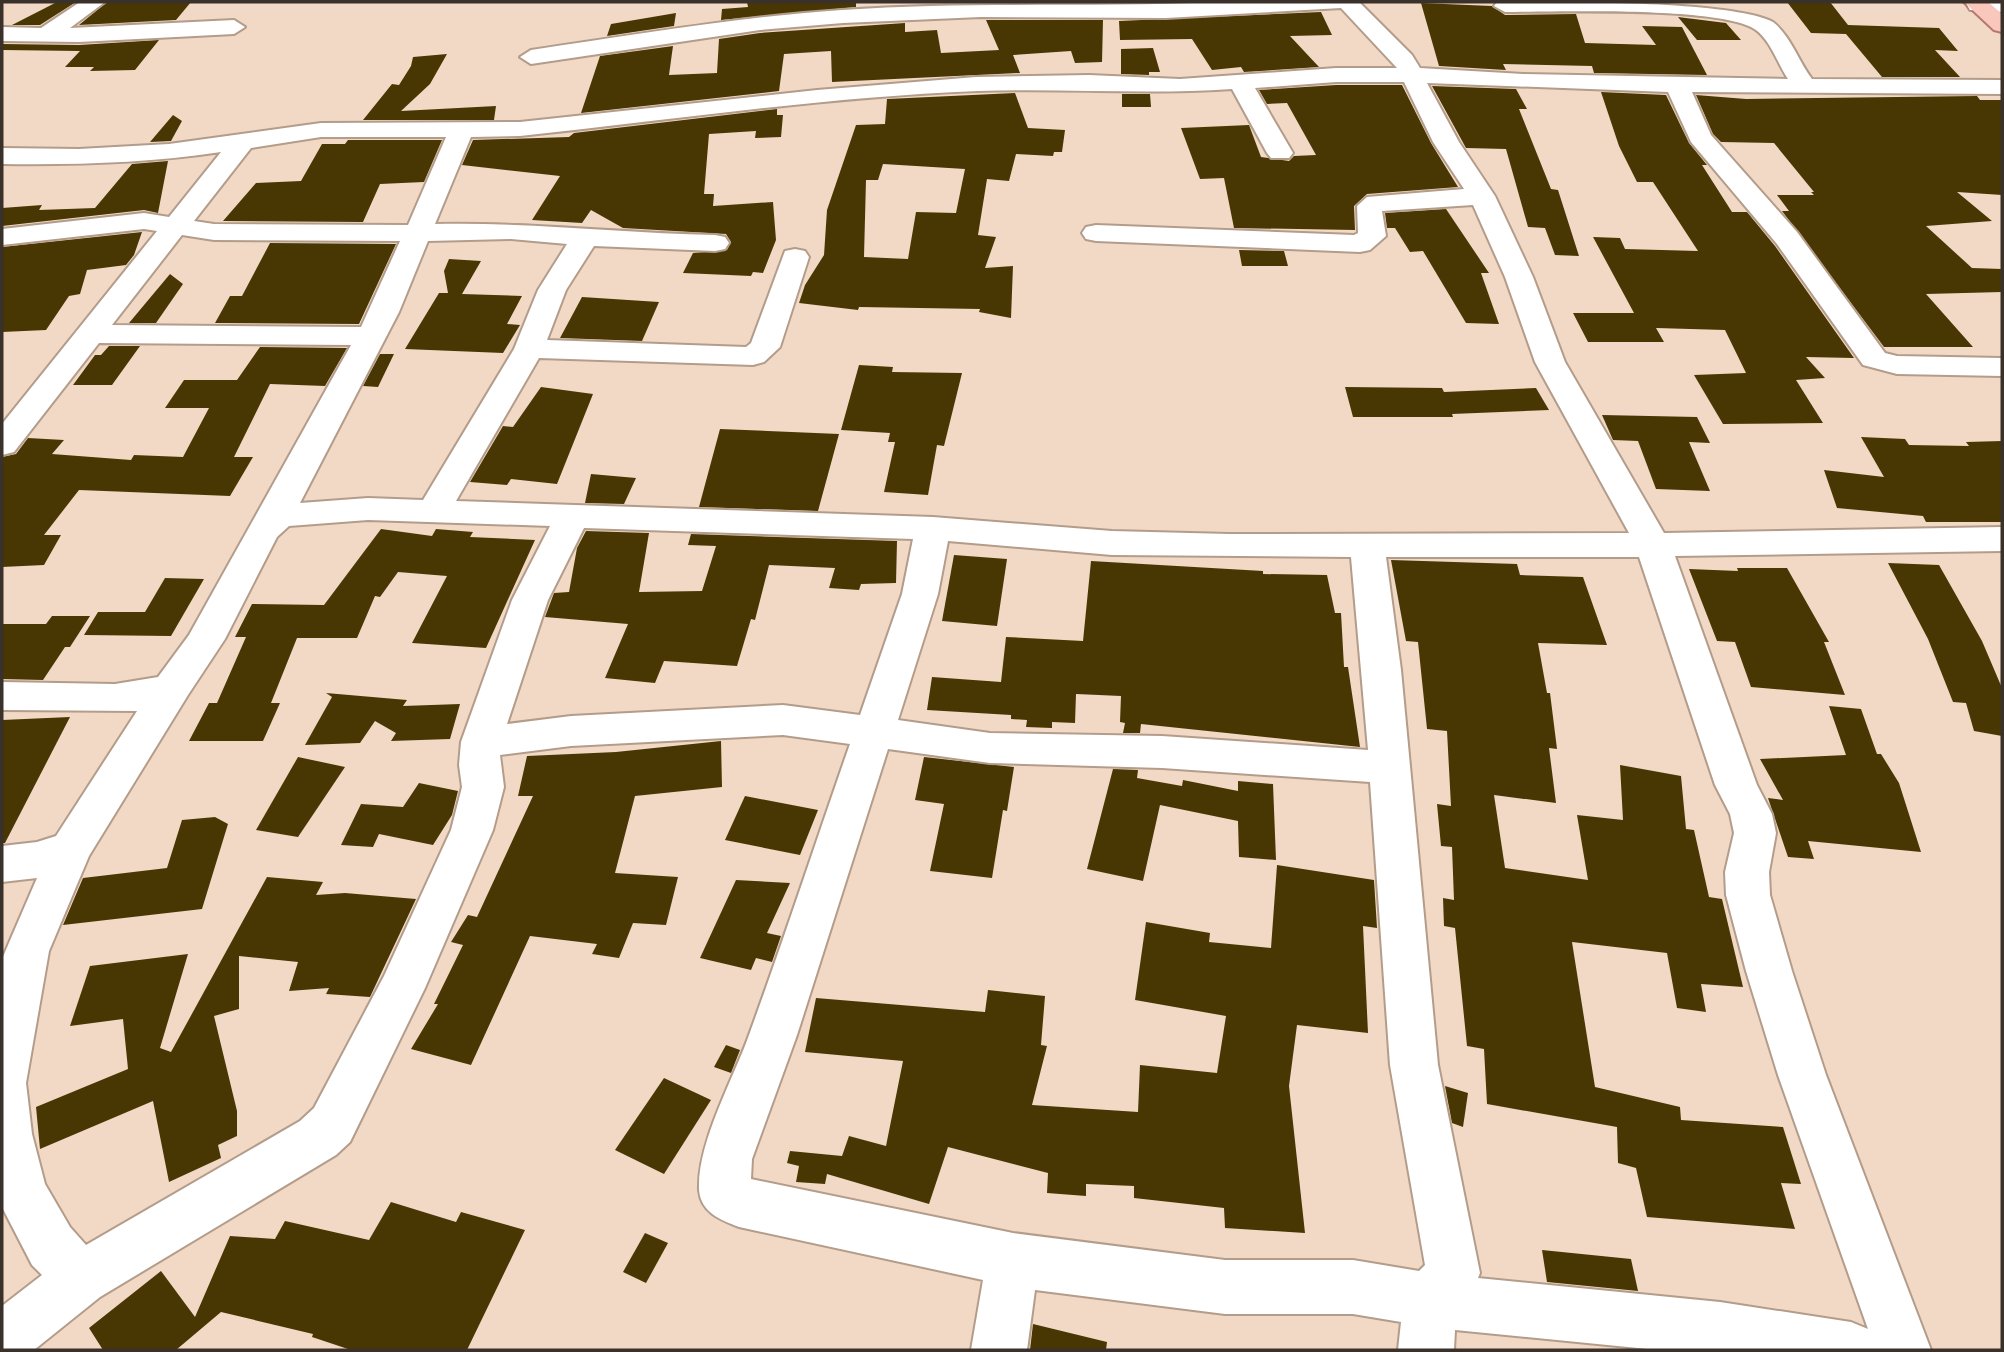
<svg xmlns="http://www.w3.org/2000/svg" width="2004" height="1352" font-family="'Archivo Narrow',sans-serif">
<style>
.building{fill:#493703;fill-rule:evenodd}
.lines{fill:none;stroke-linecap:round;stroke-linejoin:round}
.minor-casing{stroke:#b39c8a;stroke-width:4}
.major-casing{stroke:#b57a6d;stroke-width:4}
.minor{fill:#fff;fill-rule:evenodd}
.major{fill:#fac7bd;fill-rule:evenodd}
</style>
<rect width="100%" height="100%" fill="#f2d9c6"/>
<!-- building -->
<g class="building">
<path d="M57 2H76L40 25H12Z"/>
<path d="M107 2H191L176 20 79 25Z"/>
<path d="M747 2H856V7L721 20 722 9 748 7Z"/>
<path d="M1787 2H1830L1848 25 1939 28 1958 51 1935 50 1960 77H1882L1846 34 1811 33Z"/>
<path d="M1421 3 1492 6 1505 15 1576 14 1585 43 1656 45 1642 26 1682 27 1707 75 1594 73 1592 66 1503 64 1506 70 1439 66Z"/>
<path d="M1321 12 1332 35 1290 36 1319 67 1244 72 1241 67 1212 70 1192 39 1120 40 1119 21Z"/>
<path d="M676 13 674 26 607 36 611 24Z"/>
<path d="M1678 17 1726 23 1741 40H1697Z"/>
<path d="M986 20H1103L1102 62 1075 63 1071 51 1013 55 1020 73 832 82 831 51 784 54 779 91 581 113 600 56 673 46 669 75 717 73 719 39 760 33 905 23V32L937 30 941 53 999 50Z"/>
<path d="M159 40 135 70 90 71 94 67H65L80 51 2 50V44L79 45Z"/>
<path d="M1153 48 1160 72H1149V75L1121 74V49Z"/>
<path d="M447 54 430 84 401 111 496 106 494 120H363L392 84 399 85 411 66 413 57Z"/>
<path d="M1336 85H1402L1431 143 1458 187 1367 194 1354 206 1355 230 1234 228 1224 178 1200 179 1181 128 1249 125 1261 157 1289 161 1294 156 1316 155 1287 103 1267 104 1259 90Z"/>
<path d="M1432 86 1516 89 1527 109H1519L1551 189 1558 190 1579 256 1555 255 1545 228 1528 227 1506 149 1466 148Z"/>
<path d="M1601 92 1666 95 1689 143 1707 165H1702L1732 212H1747L1775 246 1854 358 1806 357 1825 378 1796 380 1823 423 1723 424 1694 375 1746 373 1725 330 1656 328 1664 342H1588L1573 313H1634L1593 237 1620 238 1625 249 1698 251 1653 182H1637L1619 146Z"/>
<path d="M1015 93 1028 128 1065 130 1062 152H1054L1053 156 1016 154 1009 181 987 179 978 235 996 237 985 268 1013 266 1011 318 979 312 980 309 859 307 858 310 799 303 805 285 824 255 827 210 856 125 885 124 887 99ZM883 164 965 169 956 213 916 212 908 259 864 257 866 180H878Z"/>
<path d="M1122 94H1150L1151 107H1122Z"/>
<path d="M1696 95 1746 99 1977 96 1980 100H2002V195L1957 192 1992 221 1926 226 1972 268 2002 269V292L1926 294 1973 347H1884L1782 211H1789L1777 195H1814L1811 192H1814L1774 143 1721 142 1713 134Z"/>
<path d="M777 109V115H783L781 137 755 138 756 131 709 134 704 194H714L713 206 773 202 776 240 763 273 753 272 751 276 683 273 693 253 727 250 731 242 726 234 623 228 591 210 582 223 532 220 560 176 462 165 473 140 569 137 574 133Z"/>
<path d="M173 115 182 121 171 141 150 142Z"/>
<path d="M348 140H442L424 182 380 184 363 222 223 221 256 183 301 181 322 144H345Z"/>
<path d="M168 161 158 213 144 210 2 226V208L42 205 39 210 95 208 132 164Z"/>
<path d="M1446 209 1489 273H1481L1499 324 1466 323 1423 251 1410 252 1395 228H1387L1385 213Z"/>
<path d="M142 232 134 255 126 265 87 270 80 294 69 296 46 330 2 332V247Z"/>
<path d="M270 243 396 244 359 324 215 323 230 296H242Z"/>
<path d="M1239 250 1284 251 1288 266H1242Z"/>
<path d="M449 259 481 261 462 294 522 296 507 324 520 325 503 353 405 349 439 293H448L444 271Z"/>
<path d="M170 274 183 284 156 323H129Z"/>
<path d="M582 297 659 302 642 341 560 338Z"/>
<path d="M109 346H140L112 385H73L95 355H101Z"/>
<path d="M260 347 347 348 325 386 270 384 234 457H253L230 496 79 490 44 535H61L44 565 2 567V457L16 454 28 438 64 440 52 454 131 460 134 455 183 457 209 408H165L184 380H237Z"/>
<path d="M380 354H394L378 387 363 386Z"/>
<path d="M859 365 893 367 892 372 962 373 944 446 937 445 928 495 884 492 895 442H888L890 433 841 430Z"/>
<path d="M541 387 593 394 557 484 511 479 507 485 470 482 503 426 513 427Z"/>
<path d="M1345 387 1442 388 1444 392 1536 388 1549 410 1452 414 1453 417H1353Z"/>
<path d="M1602 415 1697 417 1710 443 1689 442 1710 491 1656 489 1638 441 1613 440Z"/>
<path d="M720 429 839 434 818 511 699 507Z"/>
<path d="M1861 437 1905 439 1909 445 1969 446 1966 442 2002 441V522H1926L1923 516 1837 508 1824 470 1884 477Z"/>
<path d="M591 474 636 478 624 504 585 503Z"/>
<path d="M381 529 432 536 436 529 473 532 470 537 535 540 486 648 412 643 447 576 398 572 380 597 375 596 357 638H297L271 703H280L263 741H189L209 703H217L246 637H235L252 604 324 605Z"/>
<path d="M586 531 649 533 639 592 702 591 716 546 688 545 691 534 897 541 896 583 861 584 859 590 829 588 835 568 769 565 755 620 751 619 737 666 664 661 655 683 605 678 628 624 545 617 554 593 569 592 577 548Z"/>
<path d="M954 555 1007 559 997 626 942 621Z"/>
<path d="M1391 560 1517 564 1520 575 1583 577 1607 645 1538 643 1547 693H1550L1557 749 1549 748 1556 803 1494 795 1505 868 1588 880 1577 815 1623 820 1620 765 1681 776 1686 829 1694 830 1709 897 1722 899 1743 987 1701 984 1706 1012 1677 1008 1667 953 1572 942 1595 1087 1680 1107 1681 1120 1783 1127 1801 1184 1781 1183 1795 1229 1647 1217 1636 1168 1618 1163 1617 1127 1487 1104 1484 1049 1467 1046 1455 928 1444 926 1443 898 1454 900 1452 847 1441 846 1437 804 1451 806 1447 731 1427 729 1418 642 1406 641Z"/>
<path d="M1091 561 1263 571V574L1327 575 1335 613H1341L1344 667H1348L1360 747 1141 724 1140 733H1123L1125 723 1120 722 1121 696 1076 694 1075 723 1052 722V728L1026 727 1027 720 1011 719V715L927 710 932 677 1001 682 1006 637 1083 641Z"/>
<path d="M1888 563 1939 565 1982 641 2002 688V736L1974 731 1966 703 1953 702 1928 639Z"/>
<path d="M1737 568H1787L1829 642H1824L1845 695 1751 687 1735 642 1717 641 1689 569 1738 571Z"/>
<path d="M165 578 204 579 171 636 84 635 98 612H145Z"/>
<path d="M52 616H90L70 647H65L43 680 2 679V624H46Z"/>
<path d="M326 693 407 700 403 706 460 704 450 739 391 741 396 733 375 721 360 743 305 745 332 697Z"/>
<path d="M1829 706 1861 709 1877 754H1881L1899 783 1921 852 1808 841 1814 859 1788 857 1768 798 1783 800 1760 759 1846 755Z"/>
<path d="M70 717 5 843H2V720Z"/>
<path d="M721 741 722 787 635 796 615 873 678 877 666 925 633 923 619 958 592 954 597 944 530 936 471 1065 411 1049 438 1004H434L463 945 451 942 468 915 477 917 533 796H518L527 756 616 752Z"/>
<path d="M298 757 345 767 298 837 256 830Z"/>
<path d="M924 757 1014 767 1007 811 1003 810 992 878 930 871 944 804 915 800Z"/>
<path d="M1113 769 1138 770 1137 778 1182 786 1183 780 1238 791V781L1273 784 1276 860 1239 857 1238 821 1160 805 1143 881 1087 869Z"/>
<path d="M419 783 458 791 452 815 433 845 379 834 373 847 341 845 361 804 403 807Z"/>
<path d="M745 796 818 810 800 855 725 840Z"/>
<path d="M215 817 228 824 202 909 63 925 83 878 167 868 182 820Z"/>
<path d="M1277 865 1374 880 1377 928 1363 926 1368 1033 1297 1025 1289 1086 1305 1233 1225 1228 1224 1208 1134 1198V1186L1086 1184V1196L1047 1193 1048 1173 948 1147 929 1204 827 1174 825 1184 796 1182 799 1166 787 1163 790 1151 842 1156 849 1136 886 1146 903 1061 805 1052 816 998 985 1012 988 990 1045 996 1041 1045 1047 1046 1032 1105 1138 1112 1140 1065 1217 1073 1226 1016 1135 1000 1146 922 1210 933 1209 942 1271 948Z"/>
<path d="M267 877 323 882 316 895 345 893 416 899 370 997 326 994 329 988 289 991 298 962 239 956V1009L214 1016 237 1111V1136L218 1145 221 1158 169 1182 153 1101 40 1149 36 1107 128 1069 123 1019 70 1026 90 966 188 954 160 1048 171 1052Z"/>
<path d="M736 880 790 883 767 933 781 936 772 962 756 958 751 970 700 958Z"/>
<path d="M726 1045 740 1050 731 1073 714 1067Z"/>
<path d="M664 1078 711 1100 664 1174 615 1150Z"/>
<path d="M1445 1086 1468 1093 1463 1127 1452 1123Z"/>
<path d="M391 1202 456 1222 461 1212 525 1230 467 1350H351L312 1337 313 1334 221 1312 176 1350H103L89 1328 161 1271 195 1317 230 1236 275 1239 285 1221 369 1240Z"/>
<path d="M645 1233 668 1243 646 1283 623 1272Z"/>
<path d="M1542 1250 1631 1259 1638 1291 1547 1282Z"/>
<path d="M1033 1324 1107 1342 1106 1350H1030Z"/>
</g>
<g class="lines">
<defs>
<g id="minor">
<path d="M80 2H105L70 28 234 20 245 27 234 34 79 42 2 41V27L41 28Z"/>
<path d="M1219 2H1359L1412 55 1420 68 1523 74 1788 79C1778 64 1770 40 1756 30 1722 6 1553 12 1505 12L1494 6 1497 2C1554 2 1732 0 1773 22 1790 35 1799 62 1812 79L2002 80V94L1692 92 1711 135 1797 232 1885 353 1897 356 2002 358V376L1897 374 1863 365 1777 244 1691 142 1668 92 1427 83 1459 142 1495 196 1533 277 1565 362 1664 533 2002 527V551L1675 556 1757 785 1772 814 1776 833 1769 872 1770 895 1792 971 1826 1075 1931 1350H1658L1455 1330 1454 1350H1398L1401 1322 1353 1314H1225L1035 1290 1027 1350H971L983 1280 739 1227C721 1220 701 1213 699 1190 697 1143 733 1080 749 1035 784 939 816 841 850 744L783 735 571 746 500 755 504 787 493 830 425 988 350 1142 336 1155 100 1297 34 1350H2V1306L42 1275 32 1265 2 1207V959L37 878 2 882V846L37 842 56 836 137 711 2 710V682L115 684 158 677 189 635 351 345 99 343 14 452 2 455V424L157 231 144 229 2 245V229L144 213 169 217 221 152C148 163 76 165 2 164V148L79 149 169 144 321 123 520 122 817 90 976 77 1089 75 1180 79 1336 68H1397L1341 8 1166 18 981 17 843 23 760 30 531 64 520 57 531 50C634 35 738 17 842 10 968 1 1093 8 1219 2ZM1336 82H1404L1433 142 1464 189 1367 197 1357 206 1358 233 1354 235 1096 225 1086 227 1082 233 1086 239 1096 241 1360 252 1370 250 1386 236 1382 211 1473 205 1505 277 1535 362 1629 533 1229 534 1112 531 933 517 456 501 539 358 753 365 764 362 780 347 809 257 805 251 795 249 785 251 751 343 746 347 547 340 566 290 594 246 715 251 725 249 729 243 725 237 715 235C621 233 529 222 435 224L471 137 520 136C672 120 825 97 978 91 1063 88 1147 95 1232 89L1267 153 1271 158H1289L1293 153 1255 88ZM321 137H446L408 225 214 224 194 221 251 148ZM182 235 214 240 400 241 361 327 112 325ZM511 239 567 244 538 290 514 349 423 500 368 498 300 503 399 312 428 241ZM368 520 550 526 512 600 461 742 459 765 462 787 451 830 384 976 314 1108 300 1121 86 1245 70 1227 45 1184 32 1134 26 1083 49 951 89 856 188 695 225 639 277 537 289 526ZM584 528 913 539 902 594 860 715 783 705 571 716 507 724 548 600ZM948 541 1112 555 1351 557 1368 750 1162 736 990 733 898 720 938 594ZM1386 557H1639L1715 785 1730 814 1734 833 1725 872 1726 895 1746 971 1778 1075 1868 1329 1851 1322 1720 1302 1478 1278 1480 1273 1438 1065 1401 670ZM888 749 990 763 1162 768 1370 782 1390 1065 1425 1265 1419 1271 1353 1260H1225L1013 1233 751 1179 752 1159 797 1035Z"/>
<path d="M1969 2H2002V12L1970 10 1967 5Z"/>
</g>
<path id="major" d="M1964 2H1988L2002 14V32L1994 30Z"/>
</defs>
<!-- minor casing -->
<use href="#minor" class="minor-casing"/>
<!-- major casing -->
<use href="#major" class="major-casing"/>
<!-- minor -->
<use href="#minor" class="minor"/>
<!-- major -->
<use href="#major" class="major"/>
</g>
<!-- border -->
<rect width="2004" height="1352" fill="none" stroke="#3a312a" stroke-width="7"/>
</svg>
